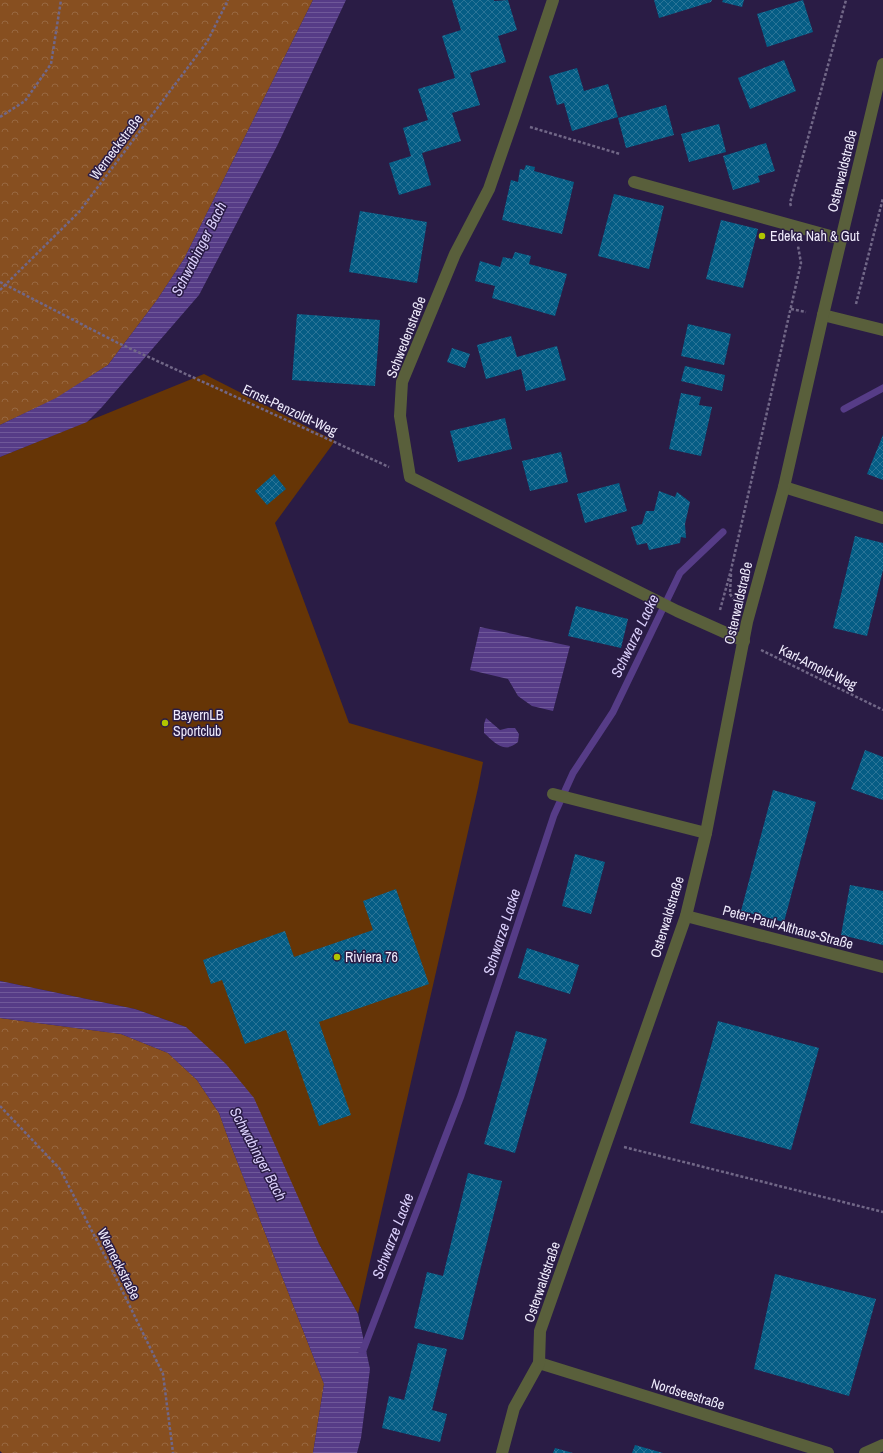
<svg xmlns="http://www.w3.org/2000/svg" width="883" height="1453" font-family="'Archivo Narrow',sans-serif">
<style>
.forest{fill:url(#forest-crowns)}
.pitch{fill:#663506}
.water{fill:url(#water-rules)}
.lines{fill:none;stroke-linecap:round;stroke-linejoin:round}
.stream{stroke:#563c87;stroke-width:7}
.building{fill:url(#building-cross-hatch)}
.path{stroke:#716787;stroke-width:2.5;stroke-dasharray:3 2;stroke-linecap:butt}
.lane{stroke:#595f3b;stroke-width:12}
.street{stroke:#595f3b;stroke-width:12}
.poi-dot{fill:#b1c500;stroke:#2a1c45;stroke-width:1.5}
.labels{text-anchor:middle;stroke-width:3;stroke-linejoin:round;paint-order:stroke}
.street-label{font-size:14px;fill:#efebfc;stroke:#2a1c45}
.poi-label{font-size:14px;fill:#efebfc;stroke:#2a1c45;text-anchor:start}
.water-label{font-size:15px;font-style:italic;fill:#dbd0fc;stroke:#2a1c45}
</style>
<defs>
<pattern id="forest-crowns" width="20" height="18" patternUnits="userSpaceOnUse"><rect width="20" height="18" fill="#874f20"/><path d="M2 6a3 3 0 1 1 6 0M12 15a3 3 0 1 1 6 0" fill="none" stroke="#986841"/></pattern>
<pattern id="water-rules" width="6" height="5" patternUnits="userSpaceOnUse"><rect width="6" height="5" fill="#563c87"/><path d="M0 2.5h6" fill="none" stroke="#6f5899"/></pattern>
<pattern id="building-cross-hatch" width="8" height="8" patternUnits="userSpaceOnUse"><rect width="8" height="8" fill="#055d85"/><path d="M0 0l8 8M0 8l8-8" fill="none" stroke="#2a7497"/></pattern>
</defs>
<rect width="100%" height="100%" fill="#2a1c45"/>
<!-- forest -->
<g class="forest">
<path d="M0 0H313L184 259 157 300 108 365 57 398 0 425Z"/>
<path d="M0 1018 121 1034 168 1053 197 1080 219 1113 230 1143 324 1384 313 1453H2L0 1451Z"/>
</g>
<!-- pitch -->
<path class="pitch" d="M204 374 335 441 275 523 349 723 483 762 478 788 358 1314 319 1244 186 1027 135 1009 0 981V457Z"/>
<!-- water -->
<g class="water">
<path d="M313 0H346L277 146 199 295 102 407 87 422 0 457V425L56 398 108 365 157 300 184 259Z"/>
<path d="M480 627 570 646 553 711 532 706 518 696 508 679 470 670Z"/>
<path d="M486 718 500 730 508 728H515L519 734 518 742C504 754 495 743 484 733V724Z"/>
<path d="M0 981 135 1009 186 1027 226 1064 254 1098 319 1244 358 1314 370 1369 361 1438 357 1453H313L324 1384 230 1143 219 1113 197 1080 168 1053 121 1034 0 1018Z"/>
</g>
<g class="lines">
<!-- stream -->
<g class="stream">
<path d="M844 409 883 388"/>
<path d="M362 1353 461 1096 554 815 573 773 613 712 680 573 723 532"/>
</g>
</g>
<!-- building -->
<g class="building">
<path d="M452 0H494V1L508 0 517 30 498 36 506 62 470 73 480 105 452 113 461 141 422 153 431 185 399 195 389 163 411 156 403 128 428 120 418 89 455 78 442 36 461 30Z"/>
<path d="M654 0H712L711 2 659 18Z"/>
<path d="M723 0H744L742 7 722 2Z"/>
<path d="M803 0 813 32 767 47 757 14Z"/>
<path d="M784 60 796 91 750 109 738 78Z"/>
<path d="M577 68 584 91 608 84 618 117 572 131 564 103 557 105 549 76Z"/>
<path d="M666 105 674 135 626 148 618 118Z"/>
<path d="M719 124 726 152 689 162 681 134Z"/>
<path d="M766 143 775 171 758 176 760 182 733 190 723 156Z"/>
<path d="M526 165 535 167 534 171 574 182 562 234 502 220 511 180 518 182 520 169 524 170Z"/>
<path d="M614 194 664 206 649 269 598 256Z"/>
<path d="M360 211 427 222 417 283 349 272Z"/>
<path d="M721 220 758 229 743 288 706 279Z"/>
<path d="M515 252 531 256 529 264 567 274 555 316 492 298 495 286 475 281 480 261 500 267 503 257 512 259Z"/>
<path d="M297 314 380 320 375 386 292 380Z"/>
<path d="M688 324 731 334 724 365 681 356Z"/>
<path d="M511 336 517 357 557 346 566 380 526 391 521 369 486 379 477 345Z"/>
<path d="M452 348 470 354 465 368 447 362Z"/>
<path d="M685 366 725 375 722 391 681 381Z"/>
<path d="M681 393 701 397 699 405 712 407 701 456 669 449Z"/>
<path d="M505 418 512 449 458 462 450 431Z"/>
<path d="M883 435V480L867 474Z"/>
<path d="M561 452 568 482 530 491 522 461Z"/>
<path d="M274 474 286 489 267 505 255 491Z"/>
<path d="M619 483 627 511 585 523 577 494Z"/>
<path d="M659 491 675 497 677 492 690 502 685 524 686 538 681 537 680 543 649 550 647 543 637 545 631 527 642 524 646 511H654Z"/>
<path d="M855 536 883 543V570L867 636 833 628Z"/>
<path d="M576 606 628 619 621 648 568 636Z"/>
<path d="M865 750 883 757V800L851 789Z"/>
<path d="M773 790 816 802 784 922 741 911Z"/>
<path d="M575 854 605 862 591 914 562 906Z"/>
<path d="M850 885 883 891V945L841 935Z"/>
<path d="M396 889 429 984 319 1022 351 1115 319 1126 286 1030 245 1044 222 980 211 984 203 960 285 931 294 957 373 930 363 901Z"/>
<path d="M527 948 579 965 570 994 518 978Z"/>
<path d="M718 1021 819 1048 791 1150 690 1123Z"/>
<path d="M516 1031 547 1039 515 1153 484 1144Z"/>
<path d="M468 1173 502 1181 463 1340 414 1328 427 1272 443 1276Z"/>
<path d="M775 1274 876 1299 849 1396 754 1369Z"/>
<path d="M418 1343 447 1349 432 1410 447 1414 440 1442 382 1428 389 1396 404 1400Z"/>
<path d="M635 1445 663 1453H632Z"/>
<path d="M555 1448 573 1453H553Z"/>
</g>
<g class="lines">
<!-- path -->
<g class="path">
<path d="M0 117 25 101 51 64 61 0"/>
<path d="M530 127 620 154"/>
<path d="M791 206 790 203 846 0"/>
<path d="M0 282 118 343 389 467"/>
<path d="M0 290 79 212 207 42 228 0"/>
<path d="M856 304 883 198"/>
<path d="M791 309 806 312"/>
<path d="M731 574 730 594 734 600"/>
<path d="M720 610 731 570 801 263 798 246"/>
<path d="M761 650 883 710"/>
<path d="M0 1106 60 1169 113 1272 163 1374 173 1453"/>
<path d="M624 1147 883 1212"/>
</g>
<!-- lane -->
<g class="lane">
<path d="M634 182 841 239"/>
<path d="M553 794 706 833"/>
<path d="M865 1453 883 1445"/>
</g>
<!-- street -->
<g class="street">
<path d="M553 0 514 117 489 189 455 254 402 382 400 416 410 477 677 611 744 641"/>
<path d="M823 315 883 330"/>
<path d="M784 487 883 518"/>
<path d="M686 916 883 967"/>
<path d="M539 1363 828 1453"/>
<path d="M502 1453 514 1408 539 1363 540 1331 686 916 706 833 747 622 784 487 823 315 883 64"/>
</g>
</g>
<!-- markers -->
<g class="poi-dot">
<circle cx="762" cy="236" r="4"/>
<circle cx="165" cy="723" r="4"/>
<circle cx="337" cy="957" r="4"/>
</g>
<g class="labels">
<!-- street labels -->
<g class="street-label">
<text transform="translate(116 147) rotate(-53)" y="5">Werneckstraße</text>
<text transform="translate(842 171) rotate(-76)" y="5">Osterwaldstraße</text>
<text transform="translate(406 337) rotate(-69)" y="5">Schwedenstraße</text>
<text transform="translate(290 410) rotate(25)" y="5">Ernst-Penzoldt-Weg</text>
<text transform="translate(738 603) rotate(-77)" y="5">Osterwaldstraße</text>
<text transform="translate(818 667) rotate(26)" y="5">Karl-Arnold-Weg</text>
<text transform="translate(667 917) rotate(-73)" y="5">Osterwaldstraße</text>
<text transform="translate(788 927) rotate(15)" y="5">Peter-Paul-Althaus-Straße</text>
<text transform="translate(119 1264) rotate(63)" y="5">Werneckstraße</text>
<text transform="translate(542 1282) rotate(-71)" y="5">Osterwaldstraße</text>
<text transform="translate(688 1394) rotate(17)" y="5">Nordseestraße</text>
</g>
<!-- poi labels -->
<g class="poi-label">
<text x="770" y="241">Edeka Nah &amp; Gut</text>
<text x="173" y="720">BayernLB<tspan x="173" dy="16">Sportclub</tspan></text>
<text x="345" y="962">Riviera 76</text>
</g>
<!-- water labels -->
<g class="water-label">
<text transform="translate(199 249) rotate(-63)" y="5">Schwabinger Bach</text>
<text transform="translate(635 636) rotate(-64)" y="5">Schwarze Lacke</text>
<text transform="translate(502 932) rotate(-72)" y="5">Schwarze Lacke</text>
<text transform="translate(258 1154) rotate(62)" y="5">Schwabinger Bach</text>
<text transform="translate(393 1236) rotate(-69)" y="5">Schwarze Lacke</text>
</g>
</g>
</svg>
